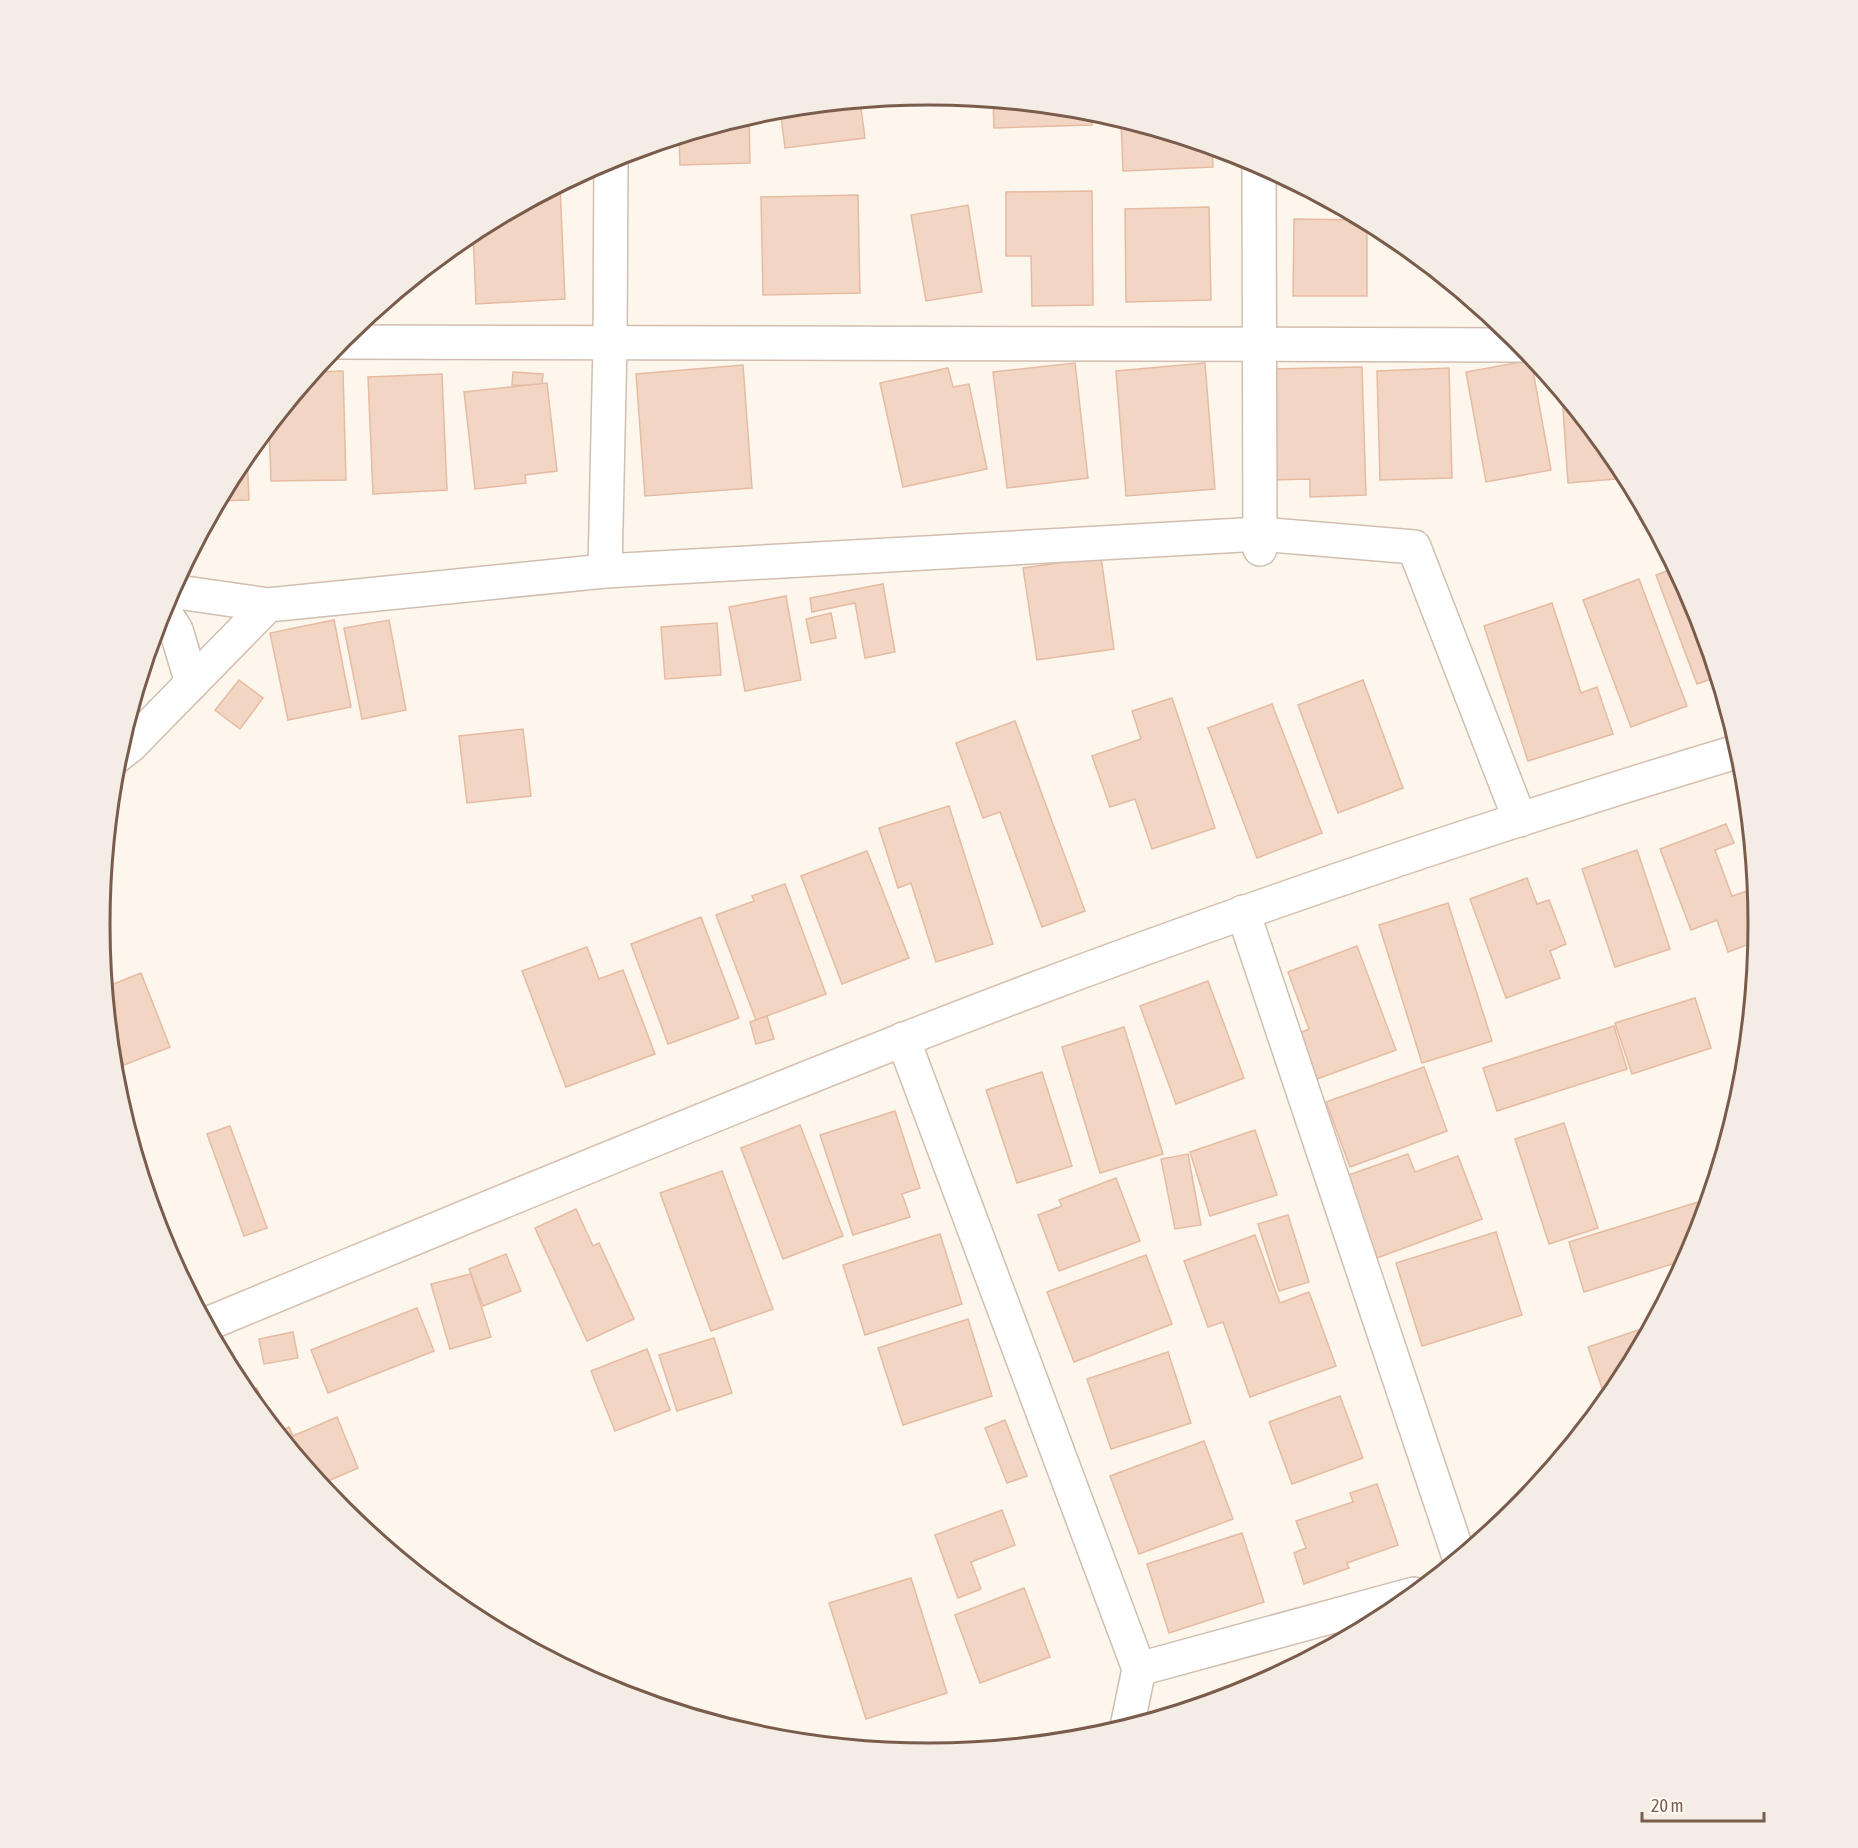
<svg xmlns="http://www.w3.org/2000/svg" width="1858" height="1848" font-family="'Asap Condensed',sans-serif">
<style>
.building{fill:#f3d5c3;stroke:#e6bba3;stroke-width:1.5}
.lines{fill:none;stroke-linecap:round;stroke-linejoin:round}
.street-casing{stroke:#d1beb0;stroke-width:36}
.secondary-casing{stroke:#d6c0b0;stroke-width:36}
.street{stroke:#fff;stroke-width:33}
.secondary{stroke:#fff;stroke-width:33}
.rim{fill:none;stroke:#7a5c4d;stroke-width:3}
</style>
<rect width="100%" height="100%" fill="#fdf6ec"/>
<!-- building -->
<g class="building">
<path d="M860 101 865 138 785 148 780 109Z"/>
<path d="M993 101 1091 111 1092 125 994 128Z"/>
<path d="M749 116 750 163 680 165 679 137Z"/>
<path d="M1121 120 1212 147 1213 167 1123 171Z"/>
<path d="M560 185 565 299 476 304 473 232Z"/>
<path d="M1092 191 1093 305 1032 306 1031 256H1006V192Z"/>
<path d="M858 195 860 293 763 295 761 197Z"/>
<path d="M968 205 982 292 926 301 911 215Z"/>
<path d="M1209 207 1211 300 1126 302 1125 209Z"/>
<path d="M1294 219 1362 220 1367 222V296H1293Z"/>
<path d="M1531 360 1551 470 1486 482 1466 372Z"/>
<path d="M1075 363 1088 478 1007 488 993 372Z"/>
<path d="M1205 363 1215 489 1126 496 1116 371Z"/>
<path d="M743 365 752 488 645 496 636 374Z"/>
<path d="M1362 367 1366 495 1310 497V479L1273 480 1270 369Z"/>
<path d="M948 368 953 387 969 384 987 469 903 487 880 383Z"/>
<path d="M1449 368 1452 478 1380 480 1377 371Z"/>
<path d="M343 371 346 480 271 481 269 426 314 372Z"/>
<path d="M513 372 543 374 542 386 512 385Z"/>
<path d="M442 374 447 490 373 494 368 377Z"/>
<path d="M547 383 557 471 525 475 526 483 475 489 464 392Z"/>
<path d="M1562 394 1619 463 1627 478 1568 483Z"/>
<path d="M247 453 249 500 219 501 239 463Z"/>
<path d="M1101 557 1114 649 1037 660 1023 568Z"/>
<path d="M1675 568 1695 607 1717 677 1697 684 1656 575Z"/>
<path d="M1639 579 1687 706 1631 727 1583 600Z"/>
<path d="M883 584 895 652 865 658 855 603 812 612 810 598Z"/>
<path d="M786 596 801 680 745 691 729 607Z"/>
<path d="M1552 603 1581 693 1597 687 1613 734 1528 761 1484 626Z"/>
<path d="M831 613 836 638 811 643 806 619Z"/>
<path d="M334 620 351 707 288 720 270 633Z"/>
<path d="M389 620 406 710 362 719 344 628Z"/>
<path d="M717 623 721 675 665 679 661 627Z"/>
<path d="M239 680 263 698 240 729 215 710Z"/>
<path d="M1363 680 1403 788 1338 813 1298 705Z"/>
<path d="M1172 698 1215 828 1152 849 1135 799 1110 807 1092 756 1141 739 1132 711Z"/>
<path d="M1272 704 1322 833 1257 858 1208 728Z"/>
<path d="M1015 721 1085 911 1042 927 1000 812 983 818 956 743Z"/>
<path d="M523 729 531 796 467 803 459 736Z"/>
<path d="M949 806 993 944 936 962 911 883 898 888 879 828Z"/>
<path d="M1726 824 1734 843 1715 850 1732 896 1750 890 1757 908 1758 924 1757 941 1728 952 1717 920 1691 930 1660 849Z"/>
<path d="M1637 850 1670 949 1615 967 1582 869Z"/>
<path d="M867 851 909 958 842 984 801 876Z"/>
<path d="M1527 878 1537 904 1549 900 1566 944 1550 951 1560 978 1506 998 1470 899Z"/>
<path d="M785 884 826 994 756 1020 716 915 754 901 752 896Z"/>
<path d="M1448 903 1492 1041 1422 1063 1379 925Z"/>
<path d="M701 917 739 1018 668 1044 631 944Z"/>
<path d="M1357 946 1396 1050 1317 1079 1300 1033 1309 1029 1288 972Z"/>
<path d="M587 947 599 979 623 970 655 1054 566 1087 522 971Z"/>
<path d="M141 973 170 1047 124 1065 110 1029 106 987Z"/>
<path d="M1208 981 1244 1078 1176 1104 1140 1006Z"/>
<path d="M1695 998 1711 1048 1632 1074 1615 1023Z"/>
<path d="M767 1016 774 1039 756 1044 750 1022Z"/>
<path d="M1614 1026 1627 1069 1497 1111 1483 1068Z"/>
<path d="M1124 1027 1163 1154 1100 1173 1062 1047Z"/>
<path d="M1424 1067 1447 1131 1350 1167 1326 1102Z"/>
<path d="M1042 1072 1072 1166 1017 1183 986 1090Z"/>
<path d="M895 1111 920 1188 902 1194 910 1217 853 1235 820 1135Z"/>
<path d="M1564 1123 1598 1228 1549 1244 1515 1139Z"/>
<path d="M800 1125 843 1236 783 1259 741 1148Z"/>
<path d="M230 1126 267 1228 244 1236 207 1134Z"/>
<path d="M1255 1130 1277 1195 1210 1216 1190 1152Z"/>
<path d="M1188 1154 1201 1225 1175 1229 1161 1159Z"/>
<path d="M1408 1154 1415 1172 1458 1156 1482 1219 1377 1258 1346 1176Z"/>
<path d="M722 1171 773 1309 711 1331 660 1193Z"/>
<path d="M1116 1178 1140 1241 1059 1271 1038 1215 1062 1206 1059 1200Z"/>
<path d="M1708 1199 1695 1242 1685 1260 1584 1292 1569 1242Z"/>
<path d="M576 1209 593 1246 599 1243 634 1319 587 1341 535 1228Z"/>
<path d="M1288 1215 1309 1282 1279 1291 1258 1224Z"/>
<path d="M1496 1232 1522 1315 1422 1346 1396 1263Z"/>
<path d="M940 1234 962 1304 865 1335 843 1265Z"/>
<path d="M1255 1235 1280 1303 1309 1292 1336 1366 1250 1397 1223 1322 1208 1327 1184 1261Z"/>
<path d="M506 1254 521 1291 483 1306 469 1269Z"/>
<path d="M1146 1255 1172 1324 1074 1362 1047 1292Z"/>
<path d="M471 1274 491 1337 450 1349 431 1284Z"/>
<path d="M417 1308 434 1351 328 1393 311 1350Z"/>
<path d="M968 1319 992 1396 903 1425 878 1348Z"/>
<path d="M1650 1326 1619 1385 1606 1400 1588 1347Z"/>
<path d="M293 1332 298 1358 264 1364 259 1339Z"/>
<path d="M714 1338 732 1393 677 1411 659 1355Z"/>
<path d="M647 1349 670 1410 615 1431 591 1371Z"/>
<path d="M1168 1352 1191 1423 1111 1449 1087 1379Z"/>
<path d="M257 1388 274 1427 246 1393Z"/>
<path d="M1340 1396 1363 1458 1292 1484 1269 1422Z"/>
<path d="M337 1417 358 1468 321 1484 278 1432 289 1427 293 1436Z"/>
<path d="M1005 1420 1027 1476 1007 1483 985 1428Z"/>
<path d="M1204 1441 1233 1519 1139 1554 1110 1476Z"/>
<path d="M1377 1484 1398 1545 1347 1563 1349 1568 1304 1584 1294 1553 1306 1548 1296 1521 1353 1502 1350 1493Z"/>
<path d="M1002 1510 1015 1545 971 1562 981 1589 958 1598 935 1535Z"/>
<path d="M1242 1533 1264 1602 1169 1633 1147 1564Z"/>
<path d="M911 1578 947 1693 866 1719 829 1603Z"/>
<path d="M1024 1588 1050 1657 980 1683 955 1615Z"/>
<path d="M1226 1690H1247L1226 1697Z"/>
</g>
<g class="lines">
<defs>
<g id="street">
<path d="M1259 164 1260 549"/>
<path d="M339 342 1522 345"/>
<path d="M605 571 610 343 611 158"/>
<path d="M171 591 268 605"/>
<path d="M162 608 176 630 192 683"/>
<path d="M117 756 131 745 268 605 605 571 1260 534 1414 547 1520 820"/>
<path d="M1243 912 1459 1557"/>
<path d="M903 1039 1139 1669 1414 1594"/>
<path d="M1127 1727 1139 1669"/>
</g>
<path id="secondary" d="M207 1324C437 1229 668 1132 900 1041 1174 933 1457 836 1739 751"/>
</defs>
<!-- street casing -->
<use href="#street" class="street-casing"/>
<!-- secondary casing -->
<use href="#secondary" class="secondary-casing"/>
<!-- street -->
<use href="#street" class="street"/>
<!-- secondary -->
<use href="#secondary" class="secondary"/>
</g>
<!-- crop -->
<path d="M0 0H1858V1848H0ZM110 924a819 819 0 1 1 1638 0a819 819 0 1 1-1638 0Z" fill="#f4ede6" fill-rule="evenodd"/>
<path class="rim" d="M110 924a819 819 0 1 1 1638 0a819 819 0 1 1-1638 0Z"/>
<!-- scale -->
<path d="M1642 1812v9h122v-9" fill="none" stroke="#7a5c4d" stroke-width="3"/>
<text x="1651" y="1812" font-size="18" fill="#7a5c4d" stroke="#fffaf3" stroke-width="4.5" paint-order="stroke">20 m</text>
</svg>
